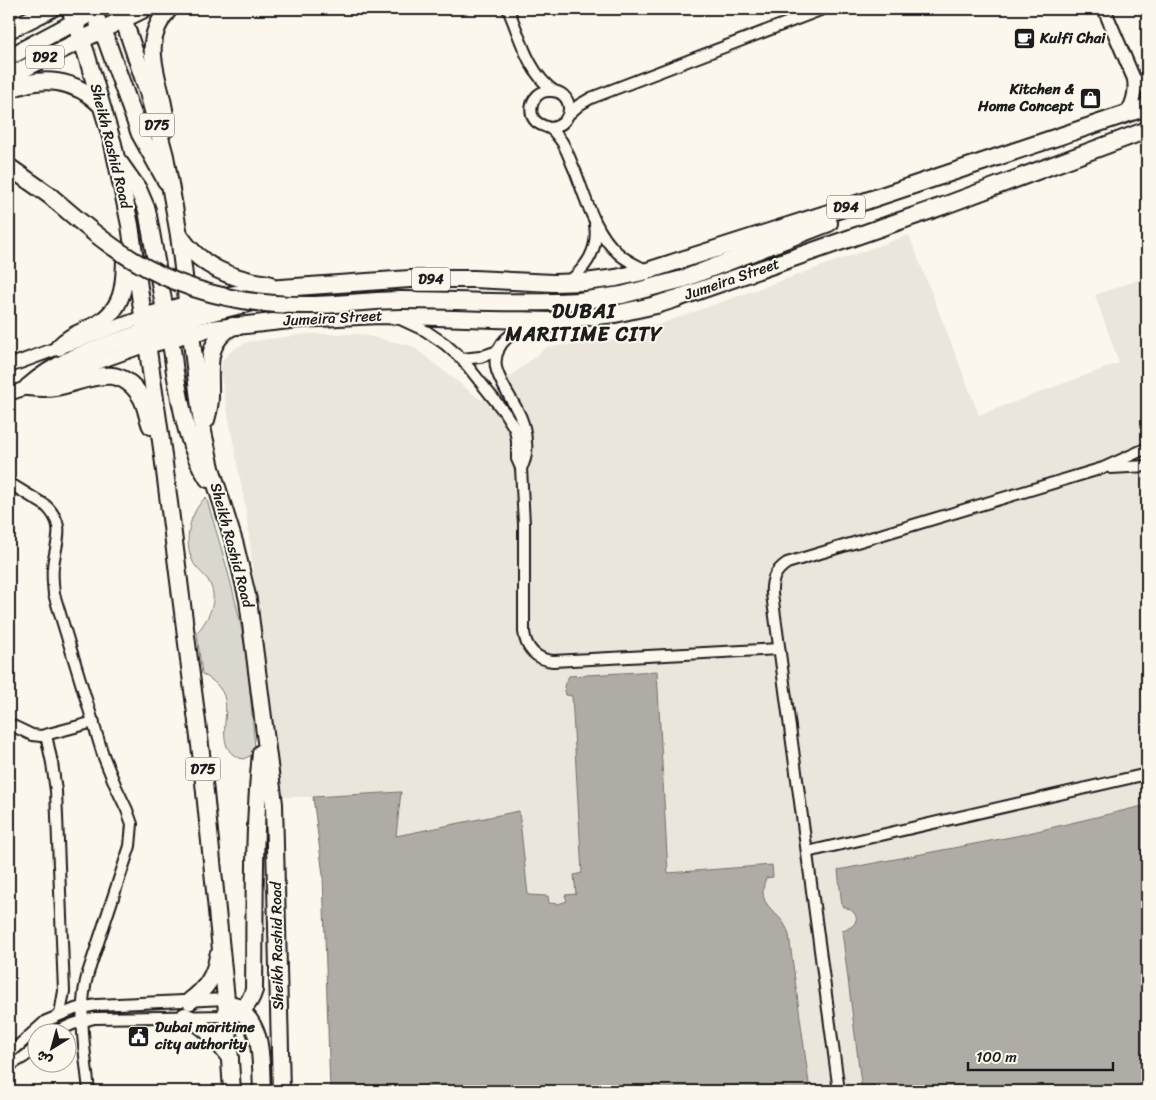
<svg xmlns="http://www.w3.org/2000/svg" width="1156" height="1100" font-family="Sriracha,'Playpen Sans Arabic',sans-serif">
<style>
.built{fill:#eae6dc}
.green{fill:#dad7ce;stroke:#7b7a75}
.water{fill:#afaca5;stroke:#74726e}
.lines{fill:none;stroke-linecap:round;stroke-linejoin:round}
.minor-casing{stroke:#1c1c1c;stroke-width:14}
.tertiary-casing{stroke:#1c1c1c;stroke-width:16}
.primary-casing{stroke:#1c1c1c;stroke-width:20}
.minor{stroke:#fbf7ec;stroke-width:10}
.tertiary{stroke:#fbf7ec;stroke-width:12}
.primary{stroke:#fbf7ec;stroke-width:16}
.primary-bridge-casing{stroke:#1c1c1c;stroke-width:20;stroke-linecap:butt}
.primary-bridge{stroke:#fbf7ec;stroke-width:16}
.labels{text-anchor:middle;stroke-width:4;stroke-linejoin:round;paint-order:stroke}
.shield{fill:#fbf7ec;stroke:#5f5e5a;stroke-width:1}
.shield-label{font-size:14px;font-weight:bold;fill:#1c1c1c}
.poi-label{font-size:15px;font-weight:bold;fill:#1c1c1c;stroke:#fbf7ec;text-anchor:start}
.street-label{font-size:15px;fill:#1c1c1c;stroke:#fbf7ec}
.district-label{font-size:20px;font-weight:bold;letter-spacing:1px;fill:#1c1c1c;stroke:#fbf7ec}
</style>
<rect width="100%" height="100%" fill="#fbf7ec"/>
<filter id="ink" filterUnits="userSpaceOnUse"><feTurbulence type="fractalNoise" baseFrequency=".02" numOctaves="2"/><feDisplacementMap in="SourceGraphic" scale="10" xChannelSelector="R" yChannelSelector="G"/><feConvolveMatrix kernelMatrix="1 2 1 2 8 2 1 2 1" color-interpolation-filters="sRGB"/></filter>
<g filter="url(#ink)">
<!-- built -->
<path class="built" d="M909 235 979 415 1119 363 1095 295 1147 277V805L1016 836 849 908 855 914 856 921 853 927 842 932 862 1091H810L792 949 779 915 770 909 765 903 763 892 766 878 689 872 668 873 657 671 566 695 572 696 582 873 576 894 565 896 567 900 558 904 549 903 548 896H528L519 811 396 836 401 792 313 797H280L246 511 220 371 223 359 234 349 247 342 307 334H359L412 346 481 400 547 347 615 340Z"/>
<!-- green -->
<path class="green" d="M206 497C219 540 232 583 241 626 249 666 251 707 255 748L252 755 243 759C214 752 229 719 225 700 223 688 212 679 202 674L197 633C209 618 220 599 208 580 204 574 197 570 193 562 183 541 189 513 206 497Z"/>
<!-- water -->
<g class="water">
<path d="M657 671 668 873 772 865 773 877 766 878C754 910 782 908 789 935L810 1091H330L323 875 313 797 401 792 396 836 519 811 528 895 548 896 549 903 558 904 567 901 565 895 576 894 574 875 582 873 572 696 566 695 564 686 569 676Z"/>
<path d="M1147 805V1091H862L842 931C861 925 861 912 842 906L838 870 1016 836Z"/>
</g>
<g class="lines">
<defs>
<g id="minor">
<path d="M508 9C520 36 528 73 554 91"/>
<path d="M569 114 579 105 591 98 823 9"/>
<path d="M550 128C577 125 574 89 549 91 537 91 529 103 532 115 535 124 542 125 549 128 554 130 559 138 562 142 568 152 571 163 576 173 586 200 596 234 618 253 626 261 637 265 647 271"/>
<path d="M567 283C586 268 599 250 595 225"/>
<path d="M400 319 426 331 445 344 462 359 505 413 515 429 517 441V459L521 468 524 524V632C526 649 536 659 553 661L779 649"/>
<path d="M462 359 480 357 498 351"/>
<path d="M521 468C526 460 527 451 526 442 525 411 506 398 497 371 492 356 501 339 515 333 526 328 539 329 550 327"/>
<path d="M1111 468 1147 466"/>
<path d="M9 483 45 505C68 526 55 542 53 567 52 576 53 585 54 594L103 755 116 787 127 810 132 824 130 846 88 973C77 1011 85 1052 89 1091"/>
<path d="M9 724 32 735 41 736 94 722"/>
<path d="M46 735 52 763 56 791 64 991 60 1014"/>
<path d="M807 852 1147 774"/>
<path d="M55 1032 73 1024 94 1018 227 1016"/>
<path d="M9 1054 46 1021 75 1009 97 1005 226 999"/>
<path d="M9 1066 24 1057 38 1046"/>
<path d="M839 1091 772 594C771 580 775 571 787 563L1103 468 1147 448"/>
</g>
<g id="tertiary">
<path d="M1104 9 1134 79C1136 94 1133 106 1123 117"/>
<path d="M1134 79 1147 89"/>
<path d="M9 366 143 317"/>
<path d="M9 394 147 345"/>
</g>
<g id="primary">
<path d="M70 9 86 53 113 144 130 225 162 448 201 753 226 999 232 1091"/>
<path d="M92 9 107 42 140 134 166 181"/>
<path d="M120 9 148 92 165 156 179 235 203 432 211 468 235 545 248 600 274 804 281 1091"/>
<path d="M9 30 51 9"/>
<path d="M9 57 84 17"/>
<path d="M9 76 144 9"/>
<path d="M9 90C42 75 75 79 101 105"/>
<path d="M166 129C166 85 134 48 169 9"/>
<path d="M119 162 138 189 147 210 165 311 174 323 190 333"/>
<path d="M9 167 49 195"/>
<path d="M179 235C200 267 232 279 268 284"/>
<path d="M579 301 622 295 683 279 829 223"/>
<path d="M143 317 211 298 267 289 410 279H474L553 283 585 282 616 278 647 271 866 201 1147 107"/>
<path d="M143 317C154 320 163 325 168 335 173 345 173 361 175 372 182 410 187 446 208 479"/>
<path d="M180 320 253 302"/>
<path d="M147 345 190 333 211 329 299 319 379 315 550 321 615 314 656 305 675 299 943 206 1147 130"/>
<path d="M59 347C69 336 80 333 92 327 124 311 125 286 125 254"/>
<path d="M28 387C63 355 111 345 154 328"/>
<path d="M28 387C37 388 46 389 56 387 86 381 119 360 141 397 146 405 147 417 151 426"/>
<path d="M206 420C208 413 210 405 210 397 211 368 203 344 233 326"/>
<path d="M190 1001C206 989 215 976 218 956"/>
<path d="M234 1005C265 1027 260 1057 262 1091"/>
<path d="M185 1016C206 1026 217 1040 230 1058"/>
<path d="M227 1016C242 1011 249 1006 254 990 255 911 253 832 261 753"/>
</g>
</defs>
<!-- minor casing -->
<use href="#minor" class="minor-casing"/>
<!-- tertiary casing -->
<use href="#tertiary" class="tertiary-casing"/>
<!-- primary casing -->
<use href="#primary" class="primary-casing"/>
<!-- minor -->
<use href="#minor" class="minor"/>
<!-- tertiary -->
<use href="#tertiary" class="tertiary"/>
<!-- primary -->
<use href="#primary" class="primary"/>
<defs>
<path id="primary-bridge" d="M49 195C76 218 103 242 133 260 187 293 248 306 311 305 341 305 371 300 401 300 461 300 520 305 579 301"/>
</defs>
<!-- primary-bridge casing -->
<use href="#primary-bridge" class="primary-bridge-casing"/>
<!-- primary-bridge -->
<use href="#primary-bridge" class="primary-bridge"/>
</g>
</g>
<!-- icons -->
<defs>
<symbol id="cafe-square" viewBox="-11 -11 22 22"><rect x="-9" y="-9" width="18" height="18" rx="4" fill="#1c1c1c" stroke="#fbf7ec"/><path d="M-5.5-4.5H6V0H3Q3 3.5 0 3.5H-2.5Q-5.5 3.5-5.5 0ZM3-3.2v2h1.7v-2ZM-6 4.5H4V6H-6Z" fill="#fff"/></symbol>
<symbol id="shop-square" viewBox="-11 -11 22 22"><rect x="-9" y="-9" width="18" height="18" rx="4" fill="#1c1c1c" stroke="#fbf7ec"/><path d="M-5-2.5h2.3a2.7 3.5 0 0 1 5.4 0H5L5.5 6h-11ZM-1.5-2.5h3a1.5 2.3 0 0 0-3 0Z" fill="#fff"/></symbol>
<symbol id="civic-square" viewBox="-11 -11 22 22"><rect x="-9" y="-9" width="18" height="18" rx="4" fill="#1c1c1c" stroke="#fbf7ec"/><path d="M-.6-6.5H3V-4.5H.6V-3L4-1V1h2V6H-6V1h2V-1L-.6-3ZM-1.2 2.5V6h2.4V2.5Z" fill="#fff"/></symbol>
</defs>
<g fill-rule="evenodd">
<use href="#cafe-square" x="1012" y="26" width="25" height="25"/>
<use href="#shop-square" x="1078" y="86" width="25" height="25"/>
<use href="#civic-square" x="126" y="1024" width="25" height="25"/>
</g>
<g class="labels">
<!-- shield labels -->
<g class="shield">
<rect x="26" y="45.5" width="38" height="23" rx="4"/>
<rect x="139.5" y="113.5" width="35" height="23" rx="4"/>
<rect x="827" y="195.5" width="38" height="23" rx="4"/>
<rect x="412" y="267.5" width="38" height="23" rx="4"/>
<rect x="185.5" y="757.5" width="35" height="23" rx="4"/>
</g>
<g class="shield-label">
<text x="45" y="62">D92</text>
<text x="157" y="130">D75</text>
<text x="846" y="212">D94</text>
<text x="431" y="284">D94</text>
<text x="203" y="774">D75</text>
</g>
<!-- poi labels -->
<g class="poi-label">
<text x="1040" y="43">Kulfi Chai</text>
<text x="1074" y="94" text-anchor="end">Kitchen &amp;<tspan x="1074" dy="17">Home Concept</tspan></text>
<text x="155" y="1032">Dubai maritime<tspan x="155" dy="17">city authority</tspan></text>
</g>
<!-- street labels -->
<g class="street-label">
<text transform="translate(111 146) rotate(76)" y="5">Sheikh Rashid Road</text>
<text transform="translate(732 279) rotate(-19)" y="5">Jumeira Street</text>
<text transform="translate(333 318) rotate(-3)" y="5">Jumeira Street</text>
<text transform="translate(232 545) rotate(75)" y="5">Sheikh Rashid Road</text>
<text transform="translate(277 946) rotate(-91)" y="5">Sheikh Rashid Road</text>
</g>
<!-- district labels -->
<g class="district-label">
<text x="584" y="318">DUBAI<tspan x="584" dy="23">MARITIME CITY</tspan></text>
</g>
</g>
<!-- margin -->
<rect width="1156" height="1100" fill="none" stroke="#fbf7ec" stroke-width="30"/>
<rect x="15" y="15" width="1126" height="1070" fill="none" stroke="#1c1c1c" stroke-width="2" filter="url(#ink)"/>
<!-- north arrow -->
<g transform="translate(52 1048) rotate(217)"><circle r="24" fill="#fbf7ec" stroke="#a29f99"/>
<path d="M0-4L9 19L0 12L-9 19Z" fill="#1c1c1c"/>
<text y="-8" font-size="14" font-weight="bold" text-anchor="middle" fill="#1c1c1c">ش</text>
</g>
<!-- scale -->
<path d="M968 1062v8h145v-8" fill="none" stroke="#1c1c1c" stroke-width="2.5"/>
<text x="976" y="1062" font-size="15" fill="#1c1c1c" stroke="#fbf7ec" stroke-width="4" paint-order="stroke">100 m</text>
</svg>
